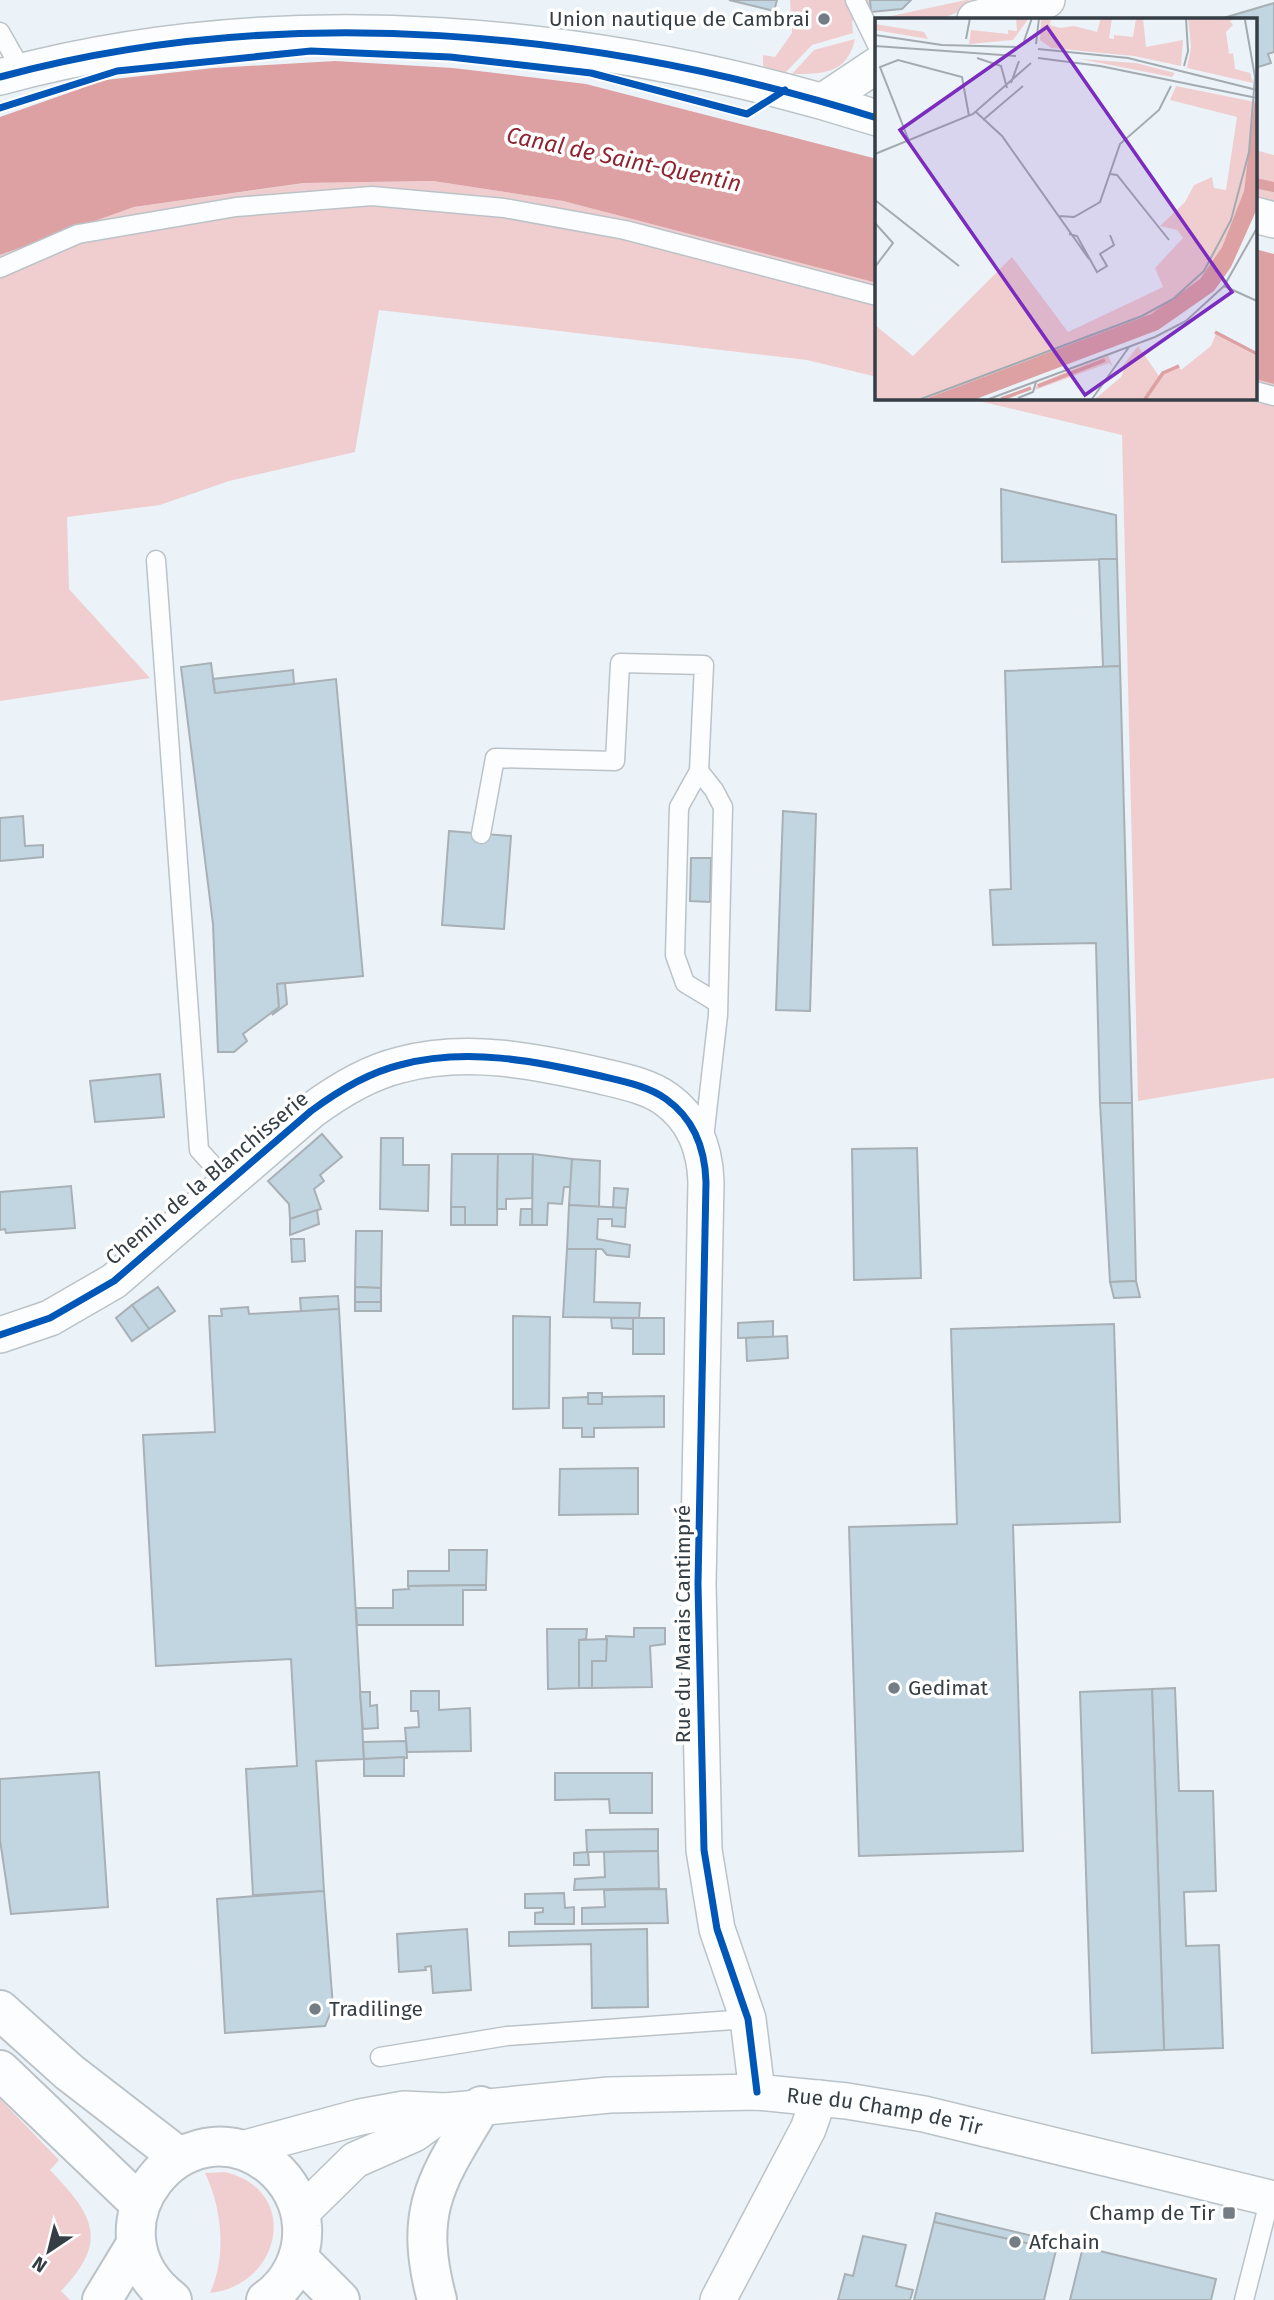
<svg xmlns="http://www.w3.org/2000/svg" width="1274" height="2300" font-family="'Fira Sans',sans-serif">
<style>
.green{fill:#f0cecf}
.water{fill:#dda1a3}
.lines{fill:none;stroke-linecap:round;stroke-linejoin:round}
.stream{stroke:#dda1a3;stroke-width:10}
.building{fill:#c1d6e1;stroke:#a8b0b5;stroke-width:2}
.service-casing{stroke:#bbc3c8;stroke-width:21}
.minor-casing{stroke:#bbc3c8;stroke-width:38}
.secondary-casing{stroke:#bbc3c8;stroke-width:42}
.primary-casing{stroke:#bbc3c8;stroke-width:42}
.service{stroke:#fcfdfe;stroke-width:18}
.minor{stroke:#fcfdfe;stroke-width:35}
.secondary{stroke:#fcfdfe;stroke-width:38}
.primary{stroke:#fcfdfe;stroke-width:38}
.cycleway-casing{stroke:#fff;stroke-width:11}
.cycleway{stroke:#0057b8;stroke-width:7}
.poi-dot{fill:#747d83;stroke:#fff;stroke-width:2.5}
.labels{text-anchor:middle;stroke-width:7;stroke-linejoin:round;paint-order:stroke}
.poi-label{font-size:21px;fill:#343e44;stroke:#fff;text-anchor:start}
.street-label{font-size:21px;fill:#343e44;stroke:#fff}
.water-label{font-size:23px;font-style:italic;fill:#8e242f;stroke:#fff}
.inset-river{fill:none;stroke:#dda1a3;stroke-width:3.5}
.inset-road{fill:none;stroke:#a2abb0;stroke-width:2}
.view{fill:#7b2cbf;fill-opacity:0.15;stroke:#7b2cbf;stroke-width:3.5}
.inset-edge{fill:none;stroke:#343e44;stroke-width:3.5}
</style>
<rect width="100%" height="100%" fill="#ebf3f8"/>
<!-- green -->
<g class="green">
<path d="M790 0H911L902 9 871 12 852 21 853 33 812 45 785 73 767 69 763 65V55L775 57 792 33Z"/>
<path d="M966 0 985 2 940 19H877Z"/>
<path d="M855 39C847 74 823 74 792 74L814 50Z"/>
<path d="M1255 150 1274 155V212L1255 207Z"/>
<path d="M433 181 563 201 877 283V377L807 360 379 310 355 452 229 481 160 505 67 517 69 589 150 678 0 701V255L134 207 305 183Z"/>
<path d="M1255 379 1274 384V1078L1138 1101 1122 435 962 397H1255Z"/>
<path d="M0 2099 59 2160 50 2170C93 2215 110 2240 61 2291L70 2300H0Z"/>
<path d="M225 2172C301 2190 282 2285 210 2293 227 2256 222 2208 205 2173Z"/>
</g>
<!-- water -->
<g class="water">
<path d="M335 61 453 68 586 84 877 159V283L563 201 433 181 304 183 134 207 0 255V117L105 80 214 68Z"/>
<path d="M1255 249 1274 254V384L1255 379Z"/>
</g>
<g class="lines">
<!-- stream -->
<path class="stream" d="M1255 183 1274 187"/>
</g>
<!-- building -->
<g class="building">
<path d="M729 0H777L774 11Z"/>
<path d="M870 0H911L902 9 871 12Z"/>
<path d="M1274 3V52L1268 54 1271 63 1255 68V19H1220Z"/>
<path d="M1001 489 1116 515 1117 559 1002 562Z"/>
<path d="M1099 559H1117L1120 666 1103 667Z"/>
<path d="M211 663 215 693 336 679 363 976 277 984 279 1007 243 1034 247 1041 234 1052H218L213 924 181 667Z"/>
<path d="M1120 666 1132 1103H1100L1096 943 993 945 990 890 1011 889 1005 671Z"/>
<path d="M293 670 294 684 215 693 213 679Z"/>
<path d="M783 811 816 814 810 1011 776 1010Z"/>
<path d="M23 816 25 846 43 845V857L0 861V818Z"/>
<path d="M449 831 511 836 504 929 442 925Z"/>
<path d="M691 858H711L710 902 690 901Z"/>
<path d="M285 983 287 1004 272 1015 279 1007 277 984Z"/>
<path d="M160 1074 164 1117 95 1122 90 1081Z"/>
<path d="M1100 1103H1132L1136 1281 1110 1282Z"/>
<path d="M322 1134 342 1157 320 1175 324 1181 314 1189 321 1209 290 1219 289 1204 268 1181Z"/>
<path d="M381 1138H403V1165H429L428 1211 380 1209Z"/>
<path d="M917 1148 921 1278 854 1280 852 1149Z"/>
<path d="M452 1154H498L497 1225H465V1207H451Z"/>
<path d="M498 1154H533L532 1198 506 1199V1209H497Z"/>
<path d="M533 1154 572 1159 571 1187H564L562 1204 548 1203 547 1225H532Z"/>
<path d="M572 1159 600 1161 599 1207 569 1205Z"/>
<path d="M71 1186 75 1228 6 1233 5 1229 0 1230V1192Z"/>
<path d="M614 1188 628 1189 626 1208H613Z"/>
<path d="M569 1205 626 1208 625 1227 612 1226V1219H598L597 1239 630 1245 629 1257 607 1255 602 1249H567Z"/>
<rect x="451" y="1207" width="14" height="18"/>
<path d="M521 1209H532V1225H520Z"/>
<path d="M317 1210 319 1224 290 1235V1219Z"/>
<path d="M356 1231H382L381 1288 355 1287Z"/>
<path d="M291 1239H304L305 1261 292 1262Z"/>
<path d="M567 1249H596L594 1302 640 1303 639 1318 563 1317Z"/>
<path d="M1136 1281 1140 1297 1114 1298 1110 1282Z"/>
<path d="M158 1287 175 1311 149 1329 132 1305Z"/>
<path d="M355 1287 381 1288V1302H355Z"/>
<path d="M338 1296 339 1309 301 1312 300 1298Z"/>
<rect x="355" y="1302" width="26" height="9"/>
<path d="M132 1305 149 1329 132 1341 116 1318Z"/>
<path d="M248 1307 249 1314 339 1309 364 1759 316 1761 324 1891 253 1895 246 1769 297 1766 291 1659 156 1666 143 1435 215 1432 209 1316H222L221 1309Z"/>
<path d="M513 1316 550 1317 549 1408 513 1409Z"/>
<path d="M611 1318H633V1329L612 1328Z"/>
<rect x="633" y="1318" width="31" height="36"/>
<path d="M773 1321V1337L738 1338V1323Z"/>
<path d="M1114 1324 1120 1522 1013 1525 1023 1851 859 1856 849 1527 957 1524 951 1329Z"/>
<path d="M787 1336 788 1358 747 1361 746 1338Z"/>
<rect x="588" y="1393" width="14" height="11"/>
<path d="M664 1396V1427L594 1428V1437H582V1428H563V1398L588 1397V1404H602V1397Z"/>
<path d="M638 1468V1514L559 1515 560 1469Z"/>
<path d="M449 1550H487L486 1585 408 1586V1571H449Z"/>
<path d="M486 1585V1590H463V1625H357L356 1608H393V1590L409 1589 408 1586Z"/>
<path d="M634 1628H665V1644L650 1646 652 1687 592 1688V1661H606V1636L634 1637Z"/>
<path d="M547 1629H587L586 1639 579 1640V1688L548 1689Z"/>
<path d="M607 1639 606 1661H592V1688H579V1640Z"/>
<path d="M1175 1688 1179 1791H1213L1216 1891 1184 1892 1186 1946 1219 1945 1223 2048 1164 2050 1152 1689Z"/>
<path d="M1152 1689 1164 2050 1092 2053 1080 1692Z"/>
<path d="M411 1691H439V1710L470 1708 471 1751 407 1752 405 1728 419 1727 418 1711H411Z"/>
<path d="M360 1692H370V1706L377 1705 378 1728 363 1729Z"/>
<path d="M406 1741 407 1758 364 1759 363 1742Z"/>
<path d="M404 1757V1776H364V1759Z"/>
<path d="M99 1772 108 1907 11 1914 0 1840V1779Z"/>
<path d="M555 1773H652V1813H610L609 1799 555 1800Z"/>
<path d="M658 1829V1851L587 1852 586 1830Z"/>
<path d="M658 1851 659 1888 574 1890 575 1879 605 1877 604 1852Z"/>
<path d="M588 1852 589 1865H574V1853Z"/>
<path d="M666 1889 668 1923 582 1924V1908L605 1907 604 1890Z"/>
<path d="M324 1891 333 2007 325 2026 225 2033 217 1899Z"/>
<path d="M564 1893 565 1908 574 1907V1924H535V1913L543 1912V1908H525V1894Z"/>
<path d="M467 1929 471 1990 433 1993 431 1966 425 1967 426 1970 399 1972 397 1934Z"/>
<path d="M647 1929 648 2007 592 2008 591 1944 509 1946V1932Z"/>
<path d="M936 2213 1058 2242 1056 2250 934 2222Z"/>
<path d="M934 2222 1056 2250 1044 2300H914Z"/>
<path d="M863 2236 906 2245 896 2286 913 2290 910 2300H838L845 2274 853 2276Z"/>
<path d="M1083 2247 1216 2279 1211 2300H1070Z"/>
</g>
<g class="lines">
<defs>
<g id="service">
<path d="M855 0 877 45"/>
<path d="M0 32 21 69"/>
<path d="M0 268 78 234 236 207 372 196 504 208 625 230 877 296"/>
<path d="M1255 391 1274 396"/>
<path d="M156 560 199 1150 229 1183"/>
<path d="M699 771 714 790 723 807 718 1015 704 1138"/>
<path d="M481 834 495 758 615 761 620 663 704 665 699 771 679 807 675 955 685 983 718 1003"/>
<path d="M380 2057 507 2036 748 2019"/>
<path d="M1244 2300 1270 2198"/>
</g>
<g id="minor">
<path d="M975 19 1047 0"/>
<path d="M0 77C283 0 598 30 877 118"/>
<path d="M823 101 877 65"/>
<path d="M1255 215 1274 220"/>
<path d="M0 1335 50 1318 114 1281 311 1111C338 1091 367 1073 400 1065 466 1047 536 1061 601 1076 622 1081 648 1086 666 1099 694 1119 705 1148 706 1182L698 1584 704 1850 717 1929 748 2019 757 2092"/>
<path id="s1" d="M238 2150 360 2117 404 2109 446 2111 609 2095 757 2092 847 2101 924 2114 1274 2199"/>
<path d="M300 2214 355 2160 414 2134 446 2111"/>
<path d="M718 2300 808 2129 819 2098"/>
</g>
<g id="secondary">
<path d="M0 2010 69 2072 179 2157"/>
<path d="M0 2070 140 2204"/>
<path d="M102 2300 136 2244"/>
<path d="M172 2300C79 2229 184 2097 271 2166 289 2181 301 2203 302 2226 304 2255 290 2284 266 2300"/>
</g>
<g id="primary">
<path d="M298 2258 340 2300"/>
<path d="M437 2300C413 2210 436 2181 481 2106"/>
</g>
</defs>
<!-- service casing -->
<use href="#service" class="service-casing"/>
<!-- minor casing -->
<use href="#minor" class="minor-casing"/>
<!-- secondary casing -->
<use href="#secondary" class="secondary-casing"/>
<!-- primary casing -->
<use href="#primary" class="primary-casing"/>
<!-- service -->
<use href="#service" class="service"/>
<!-- minor -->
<use href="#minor" class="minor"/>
<!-- secondary -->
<use href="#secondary" class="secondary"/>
<!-- primary -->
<use href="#primary" class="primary"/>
<defs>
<g id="cycleway">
<path d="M0 77C283 0 598 30 877 118"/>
<path d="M0 108 117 71 311 51 450 57 591 73 747 114 785 90"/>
<path d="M0 1335 50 1318 114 1281 311 1111C338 1091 367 1073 400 1065 466 1047 536 1061 601 1076 622 1081 648 1086 666 1099 694 1119 705 1148 706 1182L698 1584 704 1850 717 1929 748 2019 757 2092"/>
</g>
</defs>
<!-- cycleway casing -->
<use href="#cycleway" class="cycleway-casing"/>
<!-- cycleway -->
<use href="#cycleway" class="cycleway"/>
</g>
<!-- markers -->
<g class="poi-dot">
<circle cx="824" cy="19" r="7"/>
<circle cx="894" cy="1688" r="7"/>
<circle cx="315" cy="2009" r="7"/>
<rect x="1222" y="2206" width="14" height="14" rx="3.5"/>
<circle cx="1015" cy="2242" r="7"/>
</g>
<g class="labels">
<!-- poi labels -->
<g class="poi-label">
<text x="810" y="26" text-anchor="end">Union nautique de Cambrai</text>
<text x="908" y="1695">Gedimat</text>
<text x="329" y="2016">Tradilinge</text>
<text x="1215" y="2220" text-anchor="end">Champ de Tir</text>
<text x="1029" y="2249">Afchain</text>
</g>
<!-- street labels -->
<g class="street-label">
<text transform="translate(207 1178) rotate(-40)" y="7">Chemin de la Blanchisserie</text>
<text transform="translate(683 1624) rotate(-90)" y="7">Rue du Marais Cantimpré</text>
<text dy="7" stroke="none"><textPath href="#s1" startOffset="654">Rue du Champ de Tir</textPath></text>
</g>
<!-- water labels -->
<g class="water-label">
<text transform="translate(624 159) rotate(12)" y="8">Canal de Saint-Quentin</text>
</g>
</g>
<!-- overview -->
<g transform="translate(875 18)">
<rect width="382" height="382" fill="#ebf3f8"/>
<path d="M141 0H154L138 22 94 26 96 12 133 16V12L142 13ZM166 0H176L175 7 185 10 199 8 222 14 226 0H237L234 20 239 21V17L258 19 261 0H268L271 29 308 22 306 48 259 38 176 30 165 22ZM313 0H363L355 3 358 7 351 14 354 36 358 35 360 51 375 55 378 65 312 50 316 29ZM0 6 49 14 53 21 0 12ZM205 41 261 45 300 55 297 59ZM301 68 380 84 369 173 347 229 325 261 276 296 50 381H0V307L38 338 137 239 193 314 288 269 280 250 308 220 302 212 285 208 310 184 319 167 337 159 339 170 351 172 362 99 295 82ZM341 316 381 338V381H220L246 359 252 345 244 353 263 328 284 358 303 346 306 352 336 328ZM233 337 238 349 234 345 160 372 162 366Z" fill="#f0cecf"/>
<path d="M381 71V193L356 249 339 273 283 312 101 381H50L276 296 325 261 347 229 369 173Z" fill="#dda1a3"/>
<path class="inset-river" d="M340 314 382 336M163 368 230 342M126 381 156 370M270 381 288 355 304 348"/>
<path class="inset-road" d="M0 17 67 27 142 29M91 21 95 0M149 23 157 0M161 26 164 0M0 28 141 38M163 31 253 40 382 72M102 40 126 48 132 70M163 40 225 48 382 80M309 48 313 33 311 0M136 65 144 43M101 94 127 118 214 241M108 102 148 68M34 123 5 49 23 42 87 59 94 98M0 136 98 96 156 45M235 156 242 157 294 222M0 182 84 248M184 198 199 199 225 184 245 126 284 92 296 68M0 205 18 225 0 249M194 216 202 218 222 254 232 248 225 236 239 227 235 217M349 268 382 283M143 380 158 374 161 364M46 381 267 298 298 281 329 253 356 202 374 134 380 59 370 2M114 381 280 319 311 303 349 268 382 210M217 381 254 329"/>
<path class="view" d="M172 9 357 274 210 377 25 112Z"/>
<rect width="382" height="382" class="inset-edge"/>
</g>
<!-- north arrow -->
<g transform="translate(49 2251) rotate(215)" stroke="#ffffff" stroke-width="5" paint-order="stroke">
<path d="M0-5L12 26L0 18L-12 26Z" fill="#343e44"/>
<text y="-10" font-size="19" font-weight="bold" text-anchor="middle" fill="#343e44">N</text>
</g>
</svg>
